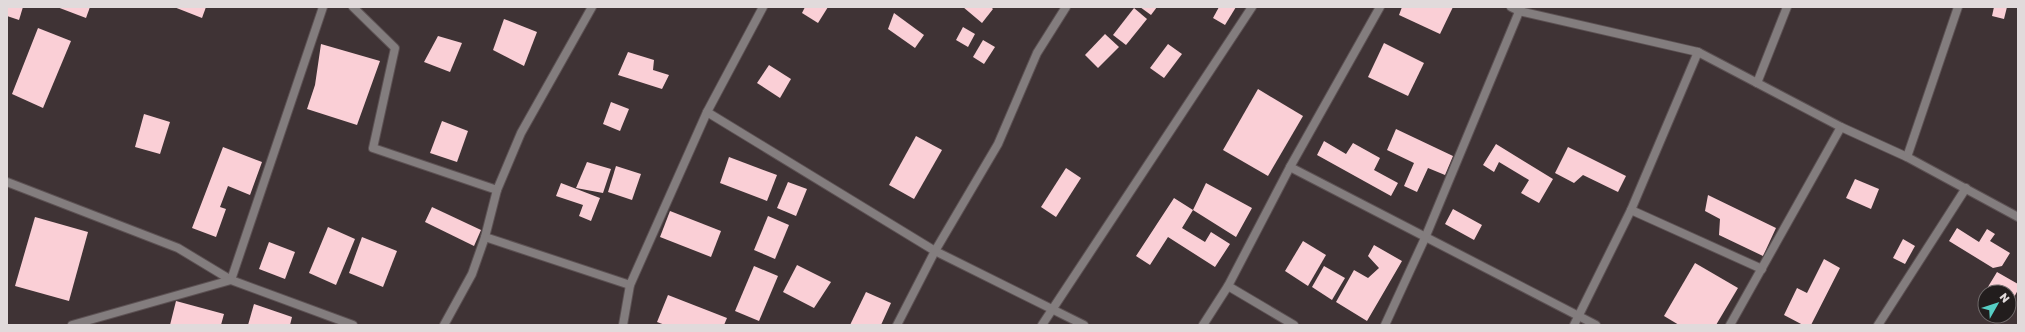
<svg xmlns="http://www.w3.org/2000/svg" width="2025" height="332" font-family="'Golos Text',sans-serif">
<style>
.building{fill:#facfd6}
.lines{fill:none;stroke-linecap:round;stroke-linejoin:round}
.street-casing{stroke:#5c5153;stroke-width:10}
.street{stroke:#837d7e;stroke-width:8}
</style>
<rect width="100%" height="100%" fill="#3f3335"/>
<!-- building -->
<g class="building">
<path d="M7 7H23L19 20 7 16Z"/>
<path d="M57 7H90L86 18Z"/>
<path d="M174 7H206L202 18Z"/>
<path d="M805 7H828L818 23 802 13Z"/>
<path d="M963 7H991L993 9 982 23Z"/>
<path d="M1140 7H1157L1151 15Z"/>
<path d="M1219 7H1236L1225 25 1213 18Z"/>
<path d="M1402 7H1453L1440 34 1399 15Z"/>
<path d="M1994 7H2007L2004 19 1992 16Z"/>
<path d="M1134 8 1147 19 1126 45 1113 35Z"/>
<path d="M894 13 924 35 915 48 888 29Z"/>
<path d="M504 19 537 32 524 66 493 50Z"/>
<path d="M963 27 975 34 968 47 956 40Z"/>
<path d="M38 28 71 41 43 108 12 94Z"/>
<path d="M1105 34 1119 47 1098 68 1085 55Z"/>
<path d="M438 36 462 43 450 72 424 62Z"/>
<path d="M983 40 995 47 984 64 973 57Z"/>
<path d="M1384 43 1424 63 1408 96 1368 77Z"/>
<path d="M321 44 380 61 357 125 307 109 315 85Z"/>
<path d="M1168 44 1182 54 1164 78 1150 68Z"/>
<path d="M628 52 654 60 653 70 669 75 662 89 618 75Z"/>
<path d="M769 65 791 79 780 98 757 83Z"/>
<path d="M1258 89 1303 116 1268 176 1223 150Z"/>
<path d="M611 102 629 109 620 131 603 124Z"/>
<path d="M144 114 170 122 160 154 135 147Z"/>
<path d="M442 121 468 131 457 162 430 153Z"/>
<path d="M1396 129 1453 156 1445 175 1428 168 1417 192 1404 186 1414 163 1387 150Z"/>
<path d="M916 136 942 150 914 199 889 185Z"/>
<path d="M1324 141 1346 154 1353 143 1380 158 1374 170 1398 183 1391 196 1317 155Z"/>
<path d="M1496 144 1553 179 1539 203 1521 193 1529 180 1499 162 1494 172 1483 165Z"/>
<path d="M223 147 262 162 250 195 228 186 220 207 226 209 216 237 192 228Z"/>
<path d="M1568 147 1626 176 1618 192 1583 175 1574 183 1555 173Z"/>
<path d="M729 157 777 175 767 201 720 183Z"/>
<path d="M587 162 611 169 603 193 576 188Z"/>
<path d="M616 166 641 174 632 200 608 192Z"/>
<path d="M1066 168 1081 178 1056 217 1041 207Z"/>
<path d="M1855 179 1879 189 1871 209 1846 198Z"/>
<path d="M788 182 807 189 796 216 777 208Z"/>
<path d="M561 183 600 198 591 221 579 216 583 205 556 196Z"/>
<path d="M1206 183 1252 208 1236 237 1193 210 1182 228 1205 242 1211 232 1230 244 1215 267 1168 237 1150 265 1136 256 1174 198 1193 210Z"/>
<path d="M1708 195 1776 228 1763 256 1719 235 1720 219 1705 211Z"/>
<path d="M432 207 481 230 474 246 425 222Z"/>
<path d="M1453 209 1482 225 1474 240 1445 224Z"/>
<path d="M670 211 721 231 711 257 660 237Z"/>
<path d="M768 216 789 225 775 259 754 250Z"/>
<path d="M35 217 88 232 69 301 15 286Z"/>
<path d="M328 227 355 239 336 285 309 273Z"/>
<path d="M1957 228 1979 242 1987 229 1995 234 1990 241 2010 253 2002 266 1993 268 1949 241Z"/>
<path d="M362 237 397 251 383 287 349 273Z"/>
<path d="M1903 239 1915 246 1905 264 1893 258Z"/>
<path d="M1303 241 1326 255 1308 286 1285 271Z"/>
<path d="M269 242 295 252 285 279 259 269Z"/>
<path d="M1374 245 1402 261 1367 321 1336 302 1354 270 1368 278 1379 268 1368 256Z"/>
<path d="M1824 259 1840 268 1811 325H1803L1784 315 1797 288 1807 293Z"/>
<path d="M1695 263 1738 288 1716 325H1679L1664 316Z"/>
<path d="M797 265 831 282 814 308 783 292Z"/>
<path d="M754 266 778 276 759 321 735 311Z"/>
<path d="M1324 266 1345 278 1332 300 1312 287Z"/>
<path d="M1997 272 2018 284V290L2009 306V292H1985V303L1980 300Z"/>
<path d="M866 292 891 303 881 325H850Z"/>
<path d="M668 295 727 318 724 325H665L657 322Z"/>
<path d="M176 301 224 314 221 325H170Z"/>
<path d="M254 304 292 317 290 325H248Z"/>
</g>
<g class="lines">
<defs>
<g id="street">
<path d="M353 7 395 48 373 148 497 190"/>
<path d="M1511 7 1519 11 1698 52 1841 127 1907 157 2018 217"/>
<path d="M1757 83 1787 7"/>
<path d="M707 112 935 251 1084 325"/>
<path d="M1907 157 1958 7"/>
<path d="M1290 167 1596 325"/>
<path d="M7 182 178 248 231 280 353 325"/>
<path d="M1631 210 1762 269"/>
<path d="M485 237 630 285"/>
<path d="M231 280 323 7"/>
<path d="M1228 286 1294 325"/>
<path d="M72 325 231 280"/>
<path d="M444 325 472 274 485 237 497 190 521 133 592 7"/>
<path d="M623 325 630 285 707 112 763 7"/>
<path d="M897 325 935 251 998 144 1037 53 1066 7"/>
<path d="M1042 325 1252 7"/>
<path d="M1203 325 1228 286 1290 167 1380 7"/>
<path d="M1385 325 1425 238 1521 7"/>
<path d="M1574 325 1631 210 1698 52"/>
<path d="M1730 325 1841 127"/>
<path d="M1878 325 1966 188"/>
</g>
</defs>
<!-- street casing -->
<use href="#street" class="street-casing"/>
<!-- street -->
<use href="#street" class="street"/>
</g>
<!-- border -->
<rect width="2025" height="332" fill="none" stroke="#e1dadb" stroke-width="16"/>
<!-- north arrow -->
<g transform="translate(1997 304) rotate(51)"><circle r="19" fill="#221d1d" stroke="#6e6969"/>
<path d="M0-3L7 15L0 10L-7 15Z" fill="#56cec4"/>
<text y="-6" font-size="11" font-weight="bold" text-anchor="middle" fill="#e1dadb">N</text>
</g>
</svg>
